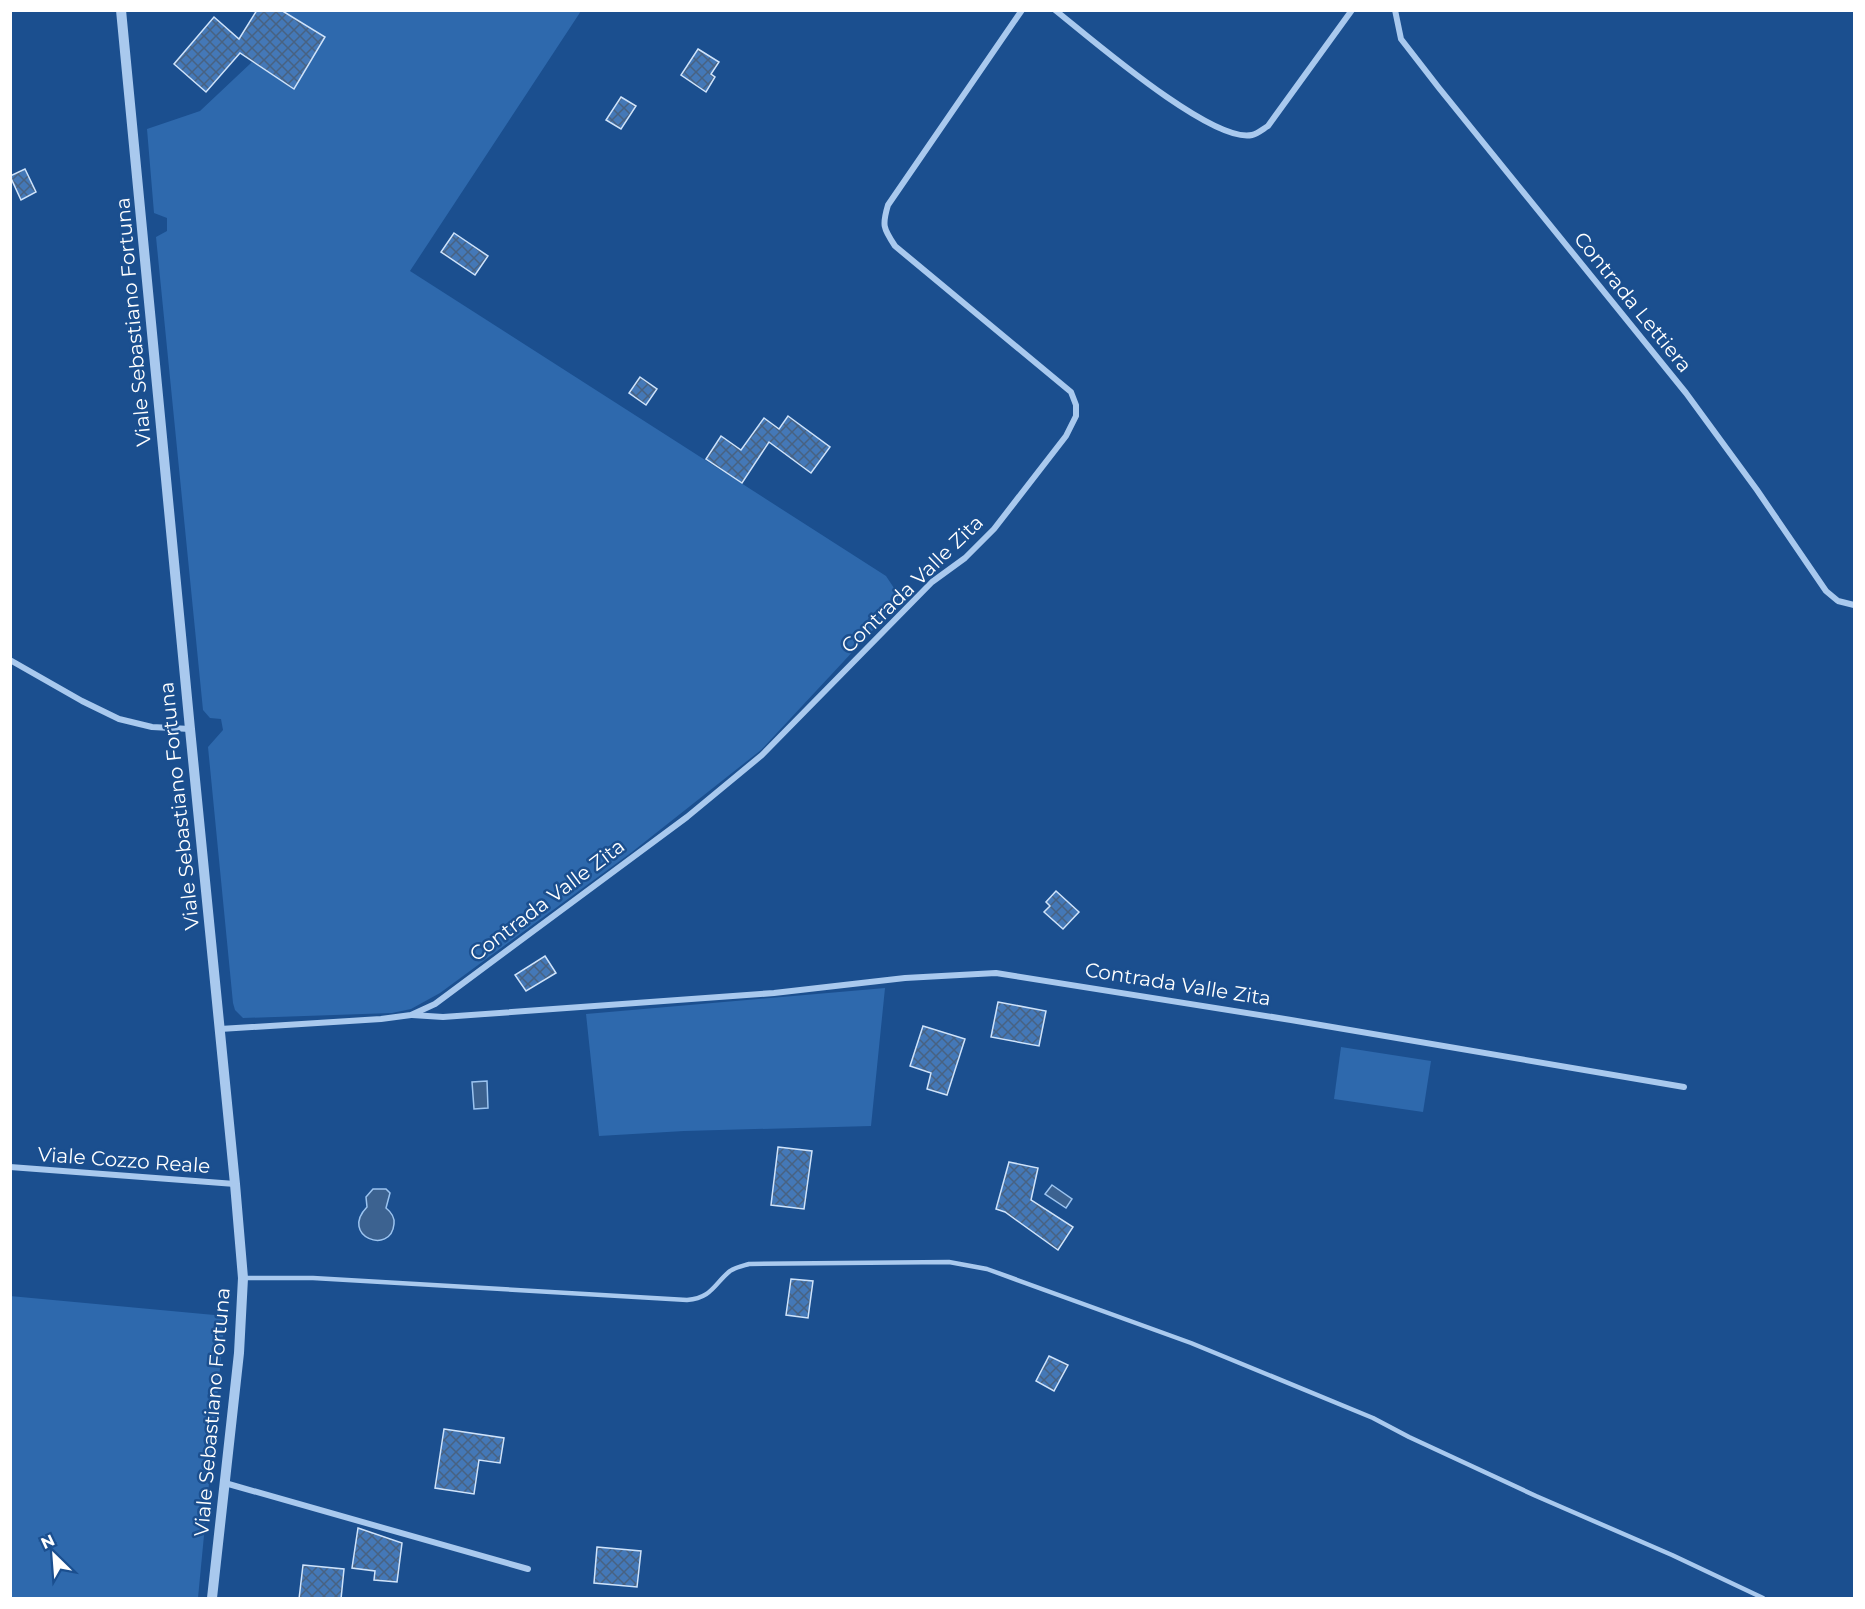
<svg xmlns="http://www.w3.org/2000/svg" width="1865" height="1609" font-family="Montserrat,sans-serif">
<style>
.grass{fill:#2e69ad}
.water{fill:#3c6290;stroke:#9cc4f0;stroke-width:1.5}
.building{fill:url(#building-cross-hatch);stroke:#cfe3fa;stroke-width:1.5}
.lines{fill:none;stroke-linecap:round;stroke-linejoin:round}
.service{stroke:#a9c9ee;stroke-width:4.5}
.minor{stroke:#a9c9ee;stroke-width:6}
.tertiary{stroke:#a9c9ee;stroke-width:10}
.labels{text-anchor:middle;stroke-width:5;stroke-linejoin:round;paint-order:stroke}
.street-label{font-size:20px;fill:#fff;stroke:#1b4f8f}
</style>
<defs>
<pattern id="building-cross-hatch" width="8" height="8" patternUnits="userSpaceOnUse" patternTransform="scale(1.5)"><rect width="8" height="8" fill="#4478b7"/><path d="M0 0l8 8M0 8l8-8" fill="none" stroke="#486282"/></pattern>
</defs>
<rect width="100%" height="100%" fill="#1b4f8f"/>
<!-- grass -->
<g class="grass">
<path d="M281 11H581L410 271 886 576 898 594V603L761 750 632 852 440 993 411 1009 392 1013 243 1018 235 1010 233 1003 208 747 223 730 221 719 210 718 203 710 156 237 167 231V218L154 213 147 129 200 111 252 62 294 89 325 37Z"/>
<path d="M885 988 871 1126 684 1131 599 1136 586 1014Z"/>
<path d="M1341 1047 1431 1061 1423 1112 1334 1099Z"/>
<path d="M10 1296 225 1316 198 1598H11Z"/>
</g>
<!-- water -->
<g class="water">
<path d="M487 1081 488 1108 474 1109 472 1082Z"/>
<path d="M1052 1185 1072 1199 1066 1208 1045 1194Z"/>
<path d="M373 1189H386L390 1193 386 1208C391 1212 395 1217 394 1224 391 1256 339 1236 367 1207L366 1197Z"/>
</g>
<!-- building -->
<g class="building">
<path d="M257 10H281L325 37 294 89 240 53 206 92 174 64 214 17 239 39Z"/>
<path d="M698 49 719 62 711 74 715 77 706 92 681 75Z"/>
<path d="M621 97 636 106 621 129 606 120Z"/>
<path d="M25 169 36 192 21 200 10 176Z"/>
<path d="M454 233 488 256 475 275 441 252Z"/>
<path d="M640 377 657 389 646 405 629 393Z"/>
<path d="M788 416 830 447 811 473 769 442 742 483 706 459 721 436 741 450 764 418 779 429Z"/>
<path d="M1056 891 1079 912 1063 929 1044 912 1050 906 1046 902Z"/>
<path d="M545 956 556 973 526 991 515 975Z"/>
<path d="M998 1002 1046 1011 1039 1046 991 1037Z"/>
<path d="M923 1026 965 1039 947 1095 927 1089 931 1073 910 1066Z"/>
<path d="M778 1147 812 1151 804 1209 771 1205Z"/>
<path d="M1009 1162 1038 1168 1031 1200 1073 1227 1058 1250 1005 1212 996 1209Z"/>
<path d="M791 1279 813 1281 808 1318 786 1315Z"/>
<path d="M1049 1356 1068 1365 1054 1391 1036 1381Z"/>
<path d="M444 1429 504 1438 500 1463 479 1460 474 1494 435 1488Z"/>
<path d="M358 1528 402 1543 397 1582 374 1580 375 1571 352 1568Z"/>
<path d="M597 1547 641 1551 637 1587 594 1583Z"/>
<path d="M303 1565 344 1569 341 1599H299Z"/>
</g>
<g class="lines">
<!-- service -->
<path class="service" d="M243 1278H313L687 1300C712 1298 714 1284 730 1271 736 1267 742 1266 749 1264L949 1262 987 1269 1191 1343 1373 1418 1409 1437 1536 1496 1672 1555 1763 1598"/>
<!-- minor -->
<g class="minor">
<path d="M1055 10C1089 37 1212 144 1252 135 1257 134 1263 129 1268 126L1352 10"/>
<path d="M1395 10 1401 39 1439 88 1686 393 1757 490 1826 591 1838 601 1854 605"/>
<path d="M10 660 82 701 119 719 152 727 190 729"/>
<path d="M412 1015 443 1017 774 993 905 978 996 973 1291 1020 1684 1087"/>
<path d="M220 1029 381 1019 411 1015 435 1004 687 817 762 755 932 582 965 558 994 529 1066 436 1076 416V405L1071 392 895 246C883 228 882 225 888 205L1022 10"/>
<path d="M10 1167 235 1184"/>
<path d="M225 1483 528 1569"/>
</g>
<!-- tertiary -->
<path class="tertiary" d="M121 10 190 729 235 1184 243 1278 239 1353 212 1598"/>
</g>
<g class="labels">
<!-- street labels -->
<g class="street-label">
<text transform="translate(1633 302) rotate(51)" y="7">Contrada Lettiera</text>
<text transform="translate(133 322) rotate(-95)" y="7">Viale Sebastiano Fortuna</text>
<text transform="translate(912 584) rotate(-44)" y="7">Contrada Valle Zita</text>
<text transform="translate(179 806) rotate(-96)" y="7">Viale Sebastiano Fortuna</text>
<text transform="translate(547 900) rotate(-37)" y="7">Contrada Valle Zita</text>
<text transform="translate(1178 984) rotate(9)" y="7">Contrada Valle Zita</text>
<text transform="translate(124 1160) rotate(4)" y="7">Viale Cozzo Reale</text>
<text transform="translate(212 1412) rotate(-85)" y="7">Viale Sebastiano Fortuna</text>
</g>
</g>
<!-- border -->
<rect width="1865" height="1609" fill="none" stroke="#ffffff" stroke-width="24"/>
<!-- north arrow -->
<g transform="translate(54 1555) rotate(335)" stroke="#1b4f8f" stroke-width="4.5" paint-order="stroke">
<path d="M0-4.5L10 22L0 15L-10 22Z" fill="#ffffff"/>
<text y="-9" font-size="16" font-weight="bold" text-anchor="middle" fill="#ffffff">N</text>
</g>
</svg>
